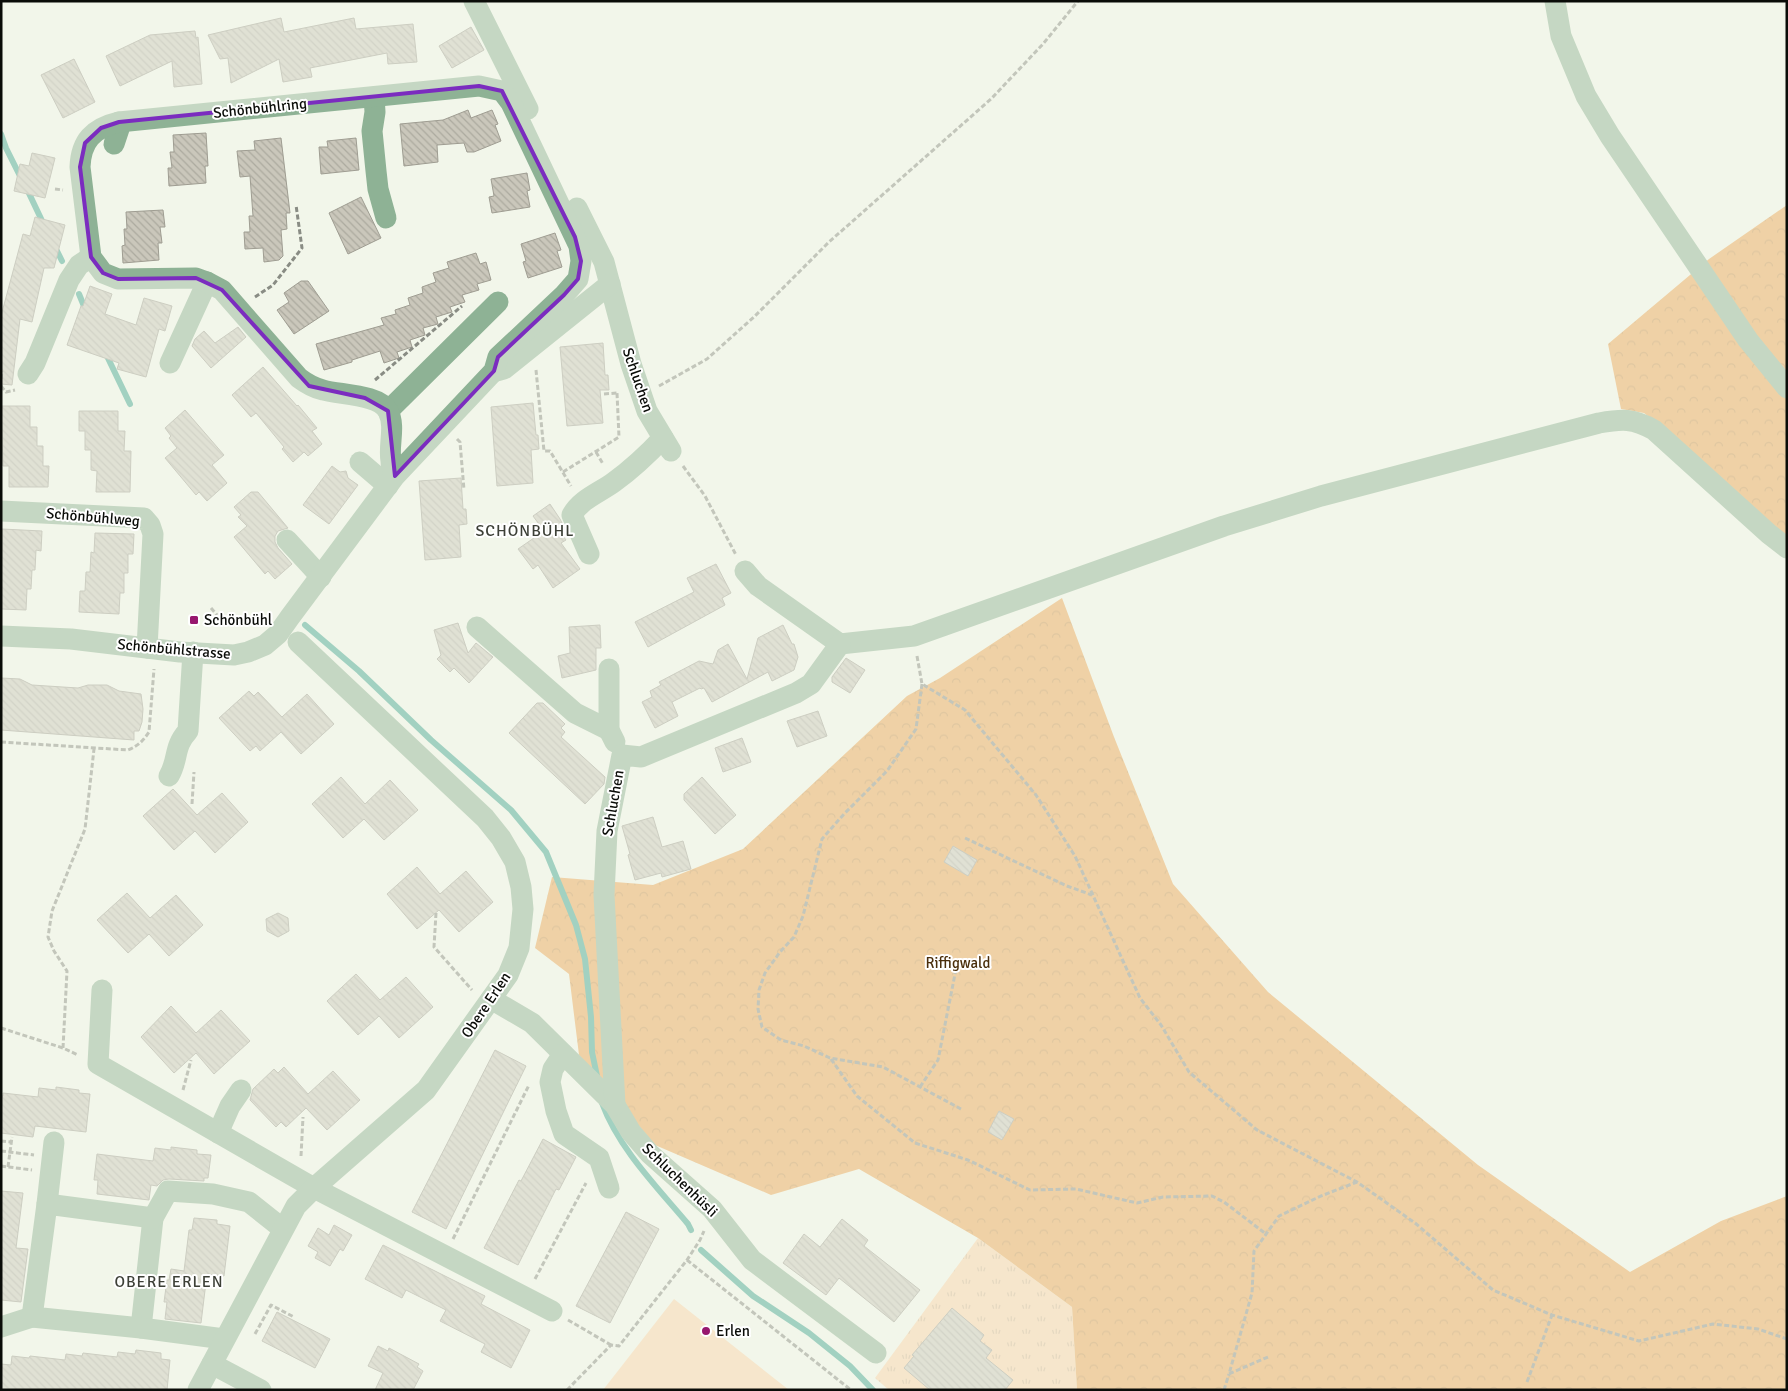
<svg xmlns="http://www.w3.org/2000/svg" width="1788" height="1391" font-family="Signika,sans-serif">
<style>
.grass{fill:url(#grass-tufts)}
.forest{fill:url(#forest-crowns)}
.pitch{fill:#fad3a9}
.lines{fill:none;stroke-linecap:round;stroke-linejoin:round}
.stream{stroke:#42a590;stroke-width:6}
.building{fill:url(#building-back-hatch);stroke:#9f9d92}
.path{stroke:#898c84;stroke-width:3;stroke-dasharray:5 2.5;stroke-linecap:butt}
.minor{stroke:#8eb295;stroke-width:21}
.marked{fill:none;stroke:#7b2cbf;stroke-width:4;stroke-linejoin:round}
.poi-dot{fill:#97176e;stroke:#fff;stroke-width:2}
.labels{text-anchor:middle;stroke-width:4;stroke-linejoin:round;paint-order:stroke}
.street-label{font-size:15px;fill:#0a0c08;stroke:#fff}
.poi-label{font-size:15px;fill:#0a0c08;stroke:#fff;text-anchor:start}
.park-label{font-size:15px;fill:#4a2e0b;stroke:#fff}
.neighbourhood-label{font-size:16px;letter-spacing:1px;fill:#3d4037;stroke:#fff}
</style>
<defs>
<pattern id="grass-tufts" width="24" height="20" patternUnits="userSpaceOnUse" patternTransform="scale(1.25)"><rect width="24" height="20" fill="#fad3a9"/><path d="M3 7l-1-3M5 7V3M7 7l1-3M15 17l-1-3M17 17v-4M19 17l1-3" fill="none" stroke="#d5b490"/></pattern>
<pattern id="forest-crowns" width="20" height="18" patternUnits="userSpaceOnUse" patternTransform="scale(1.25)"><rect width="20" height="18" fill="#eba555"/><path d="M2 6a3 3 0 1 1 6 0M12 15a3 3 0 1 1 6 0" fill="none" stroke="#c88d49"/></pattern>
<pattern id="building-back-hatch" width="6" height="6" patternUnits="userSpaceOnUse" patternTransform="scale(1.25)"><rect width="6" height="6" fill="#cac7bb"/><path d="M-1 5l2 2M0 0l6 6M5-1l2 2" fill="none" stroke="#acaa9f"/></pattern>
</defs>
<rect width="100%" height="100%" fill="#f2f6ea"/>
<!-- grass -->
<path class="grass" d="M978 1238 1072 1307 1077 1390H889L875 1378Z"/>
<!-- forest -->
<g class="forest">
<path d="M1787 205V542L1668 432 1644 413 1621 409 1608 344 1709 259Z"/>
<path d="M1062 598 1114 737 1173 884 1268 992 1478 1165 1630 1272 1721 1221 1787 1196V1390H1077L1072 1307 978 1238 859 1169 771 1195 655 1145 579 1055 569 974 535 948 552 877 653 885 743 849 907 696 940 678Z"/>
</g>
<!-- pitch -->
<path class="pitch" d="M674 1299 789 1390H603Z"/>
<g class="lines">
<!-- stream -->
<g class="stream">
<path d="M1 134 6 148 21 178"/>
<path d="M26 187 44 225"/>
<path d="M54 245 62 261"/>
<path d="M79 294 86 311"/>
<path d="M106 354 130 404"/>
<path d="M305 625 359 671 431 740 511 810 546 852 576 925 585 959 591 1017 592 1052 597 1076"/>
<path d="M602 1103C619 1149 657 1187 688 1224L691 1230"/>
<path d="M701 1250 753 1296 809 1333 850 1366 873 1390"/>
</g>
</g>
<!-- building -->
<g class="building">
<path d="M281 18 284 32 354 18 356 29 413 24 417 62 388 64 387 53 310 68 312 77 283 82 279 59 231 83 228 58 220 59 208 35Z"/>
<path d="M471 27 484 50 452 68 439 46Z"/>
<path d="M195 31 196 38 198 37 202 84 174 87 172 61 120 86 106 56 150 35Z"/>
<path d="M74 59 95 102 63 118 41 75Z"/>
<path d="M468 110 471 118 492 110 498 124 495 125 501 141 474 152H467L464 143 437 145 438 162 404 166 400 124 443 120Z"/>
<path d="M206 133 208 166H205L206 183 169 186 168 168H172L170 152H174L173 135Z"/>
<path d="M281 138 290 213H286L287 229 281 230 283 256 279 260 264 262 263 248 245 249 244 232H250L249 216H253L250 176 240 177 237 151 255 150 254 141Z"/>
<path d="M356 138 359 170 321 174 319 147H328L327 141Z"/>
<path d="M32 153 55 158 45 198 14 191 20 164 29 166Z"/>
<path d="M527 173 530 190 527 191 530 207 492 213 489 197 494 196 491 179Z"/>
<path d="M361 197 381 238 348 254 329 213Z"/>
<path d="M163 210 165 227H160L162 243H158L159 260 123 263 122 246 125 245 124 229H127L126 212Z"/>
<path d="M35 217 65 225 54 268H44L32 322 20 319 12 385 1 384V316L23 234 30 236Z"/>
<path d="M555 233 561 250 557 251 562 267 528 278 523 262 526 261 521 244Z"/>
<path d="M476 253 480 264 486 262 491 280 477 284 479 290 462 295 465 302 450 307 452 312 436 317 438 324 423 328 425 335 410 340 412 347 397 352 399 358 384 363 380 351 352 360V362L324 370 316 344 384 325 381 318 396 314 395 310 410 305 408 298 423 293 422 287 436 282 433 273 449 268 447 262Z"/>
<path d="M301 281H308L329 311 294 334 277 310 289 302 284 293Z"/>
<path d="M90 286 112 294 105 314 136 325 144 298 172 306 165 331 159 329 146 377 117 369 119 363 67 345 81 306H83Z"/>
<path d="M238 327 246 337 211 368 192 346 195 339 204 331 215 343Z"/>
<path d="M603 343 605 375H608L609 390H600L603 423 567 426 560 347Z"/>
<path d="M263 367 297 406 298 405 317 428 312 431 322 444 308 456 304 452 293 462 282 449 284 447 256 413 251 417 232 395Z"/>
<path d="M533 403 536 435H538L539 449 531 450 533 483 497 486 491 407Z"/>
<path d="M1 406H30V427H37V446H43V466H49L48 487H9V466H3Z"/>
<path d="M185 410 224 455 212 465 227 483 207 501 199 492 196 495 165 458 177 448 169 438 171 436 165 428Z"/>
<path d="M79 411H118V431H125L124 451H131L130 492H96L97 471 91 470V450H85V431H79Z"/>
<path d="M332 466 340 472 346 471 348 478 358 485 329 524 303 505Z"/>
<path d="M461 478 463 509H466L467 524 459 525 461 557 425 560 419 481Z"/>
<path d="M251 492H258L288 528 278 531 275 536V542L278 548 292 564 275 579 268 571 265 574 234 537 247 526 238 517 241 515 234 507Z"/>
<path d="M550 504 560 519 565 529 560 532 566 540 561 543 580 569 553 588 538 565 533 569 518 549 544 531 533 516Z"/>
<path d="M2 529 42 531 41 551 36 550 35 570H32L31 589H27L26 610 1 609Z"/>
<path d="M95 533 134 534 133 554H128V573H124V593H120L119 614 79 612 80 591H85L86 572H90L91 552 94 553Z"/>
<path d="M716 564 731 593 722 598 725 605 648 647 635 622 694 592 687 578Z"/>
<path d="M458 623 468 653 476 643 493 657 469 683 454 668 450 672 437 659 441 655 434 630Z"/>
<path d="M600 625 601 648H596V670L562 678 558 656 570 653 569 627Z"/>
<path d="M783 625 792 644H794L798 657 794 670 772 681 768 672 712 702 704 688 701 689 700 688 672 702 678 716 655 728 642 702 652 697 650 691 661 685 659 682 699 661 713 664 718 650 728 644 747 679 758 638Z"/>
<path d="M846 658 865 670 850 693 832 682V677Z"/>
<path d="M1 678 20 679 32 685 78 688 88 685H107L119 691 141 694 143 709 142 722 139 731H134V740L1 730Z"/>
<path d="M249 691 254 696 258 692 282 717 307 694 334 724 301 754 281 732 260 751 256 746 250 751 219 718Z"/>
<path d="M537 703H543L565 724 561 728 565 732 561 737 605 777 604 784 585 804 509 733Z"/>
<path d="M818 711 827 736 797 747 787 721Z"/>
<path d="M742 738 751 762 723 772 715 748Z"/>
<path d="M341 777 365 804 390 780 418 810 384 840 364 819 343 838 312 804Z"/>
<path d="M702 777 736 815 715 834 684 800V794Z"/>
<path d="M173 789 197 815 222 793 248 822 215 853 195 831 174 850 143 816Z"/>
<path d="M653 817 662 847 683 841 691 869 662 877 661 873 635 880 628 855 630 854 622 826Z"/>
<path d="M953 846 977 860 968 876 944 862Z"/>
<path d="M417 867 440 894 466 871 493 902 459 932 439 910 417 929 387 894Z"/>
<path d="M127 893 150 918 176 895 203 925 169 956 149 934 128 953 97 920Z"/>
<path d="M278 913 288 918 289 931 278 937 267 931 266 919Z"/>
<path d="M356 974 380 1000 406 977 433 1007 399 1038 379 1016 358 1035 327 1001Z"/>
<path d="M171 1006 196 1033 221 1010 250 1041 214 1074 196 1053 174 1073 141 1037Z"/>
<path d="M495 1050 526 1066 446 1229 412 1212Z"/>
<path d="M284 1067 308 1094 333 1071 360 1100 327 1130 306 1108 286 1127 281 1122 276 1127 250 1100 253 1089 274 1069 278 1073Z"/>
<path d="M56 1087 79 1090V1093L90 1094 86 1132 35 1126 33 1137 1 1133V1096H3V1093L38 1097 39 1088 56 1090Z"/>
<path d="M999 1111 1014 1119 1002 1140 988 1132Z"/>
<path d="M543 1139 576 1157 559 1190 556 1189 518 1265 484 1248 519 1180 521 1181Z"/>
<path d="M171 1147 197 1150V1154L211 1155 208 1178H204V1181L169 1179 163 1180 157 1186 151 1185 149 1200 97 1194 98 1180H94L97 1154 153 1161 155 1148 171 1150Z"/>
<path d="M1 1191 23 1193 16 1248 28 1249 21 1302 1 1300Z"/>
<path d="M626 1212 659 1229 610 1323 576 1306Z"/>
<path d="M194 1218 217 1220V1224L230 1226 224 1276 207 1274 201 1323 165 1319 167 1302H164L167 1280H169L171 1269 184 1271 189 1230H192Z"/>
<path d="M842 1219 868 1240 864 1246 920 1290 894 1322 839 1278 826 1295 783 1263 804 1234 820 1247Z"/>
<path d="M334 1225 352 1235 343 1251 340 1249 330 1266 315 1258 318 1252 308 1246 318 1228 329 1235Z"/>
<path d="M383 1245 485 1296 481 1304 530 1330 511 1368 481 1352 485 1344 440 1321 446 1310 406 1290 402 1298 365 1279Z"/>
<path d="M952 1308 984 1335 980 1341 992 1350 986 1358 1013 1380 1005 1390H930L904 1368 914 1356 912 1355Z"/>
<path d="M277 1312 330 1339 315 1368 262 1341Z"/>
<path d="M378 1346 388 1351 389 1348 419 1364 417 1367 423 1371 413 1390H375L383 1373 368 1366Z"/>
<path d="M136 1350 161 1353V1359L170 1360 167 1390H1V1364L11 1365 12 1356 29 1358 30 1356 65 1360 66 1354 82 1356 83 1353 117 1357 118 1352 135 1354Z"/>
</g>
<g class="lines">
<!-- path -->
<g class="path">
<path d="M55 189 63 190"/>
<path d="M255 297 273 285 302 248 296 205"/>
<path d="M536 370 544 451H550L571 486"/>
<path d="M1 379 2 371"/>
<path d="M375 380 462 306"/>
<path d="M1 386 6 392 15 390"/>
<path d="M659 386 707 359 754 317 829 242 991 99 1043 44 1078 1"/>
<path d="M604 394 617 393"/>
<path d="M457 439 460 442 464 490"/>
<path d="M596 452 603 464"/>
<path d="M683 466 705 496 736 555"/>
<path d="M563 472 619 437 617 393"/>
<path d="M211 608 217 615"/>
<path d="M917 656 922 684 965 710 1036 795 1075 856 1140 998 1161 1025 1189 1072 1257 1130 1357 1182 1415 1223 1493 1290 1552 1315 1639 1341 1713 1324 1758 1329 1787 1339"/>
<path d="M922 684 916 729 887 771 844 814 822 839 803 916 794 937 780 952 765 973 759 990 758 1009 762 1027 781 1040 804 1046 830 1058 883 1067 961 1109"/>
<path d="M1 742 128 750C138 746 143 741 149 732L154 669"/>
<path d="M192 804 194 772"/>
<path d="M965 838 1067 886 1092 895"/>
<path d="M436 913 434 947 472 990"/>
<path d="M1 1028 63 1048 78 1055"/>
<path d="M63 1048 67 971 54 951 48 937 52 911 85 829 94 749"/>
<path d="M831 1059 857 1096 915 1143 968 1160 1030 1190 1076 1189 1137 1203 1163 1197 1212 1196 1224 1202 1266 1234"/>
<path d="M920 1087 938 1060 957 964"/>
<path d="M183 1090 191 1060"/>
<path d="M1 1141 12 1142"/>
<path d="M1 1151 34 1155"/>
<path d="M301 1156 303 1117"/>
<path d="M1 1166 32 1170"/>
<path d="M8 1167 12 1137"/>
<path d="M453 1239 529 1085"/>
<path d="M687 1260 851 1390"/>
<path d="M535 1279 586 1183"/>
<path d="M568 1320 611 1345"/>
<path d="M255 1334 271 1305 294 1317"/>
<path d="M1268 1357 1229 1374 1252 1293 1254 1251 1279 1216 1321 1196 1357 1182"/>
<path d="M1527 1382 1552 1315"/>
<path d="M567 1390 611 1345 619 1346 687 1260 700 1240 704 1231"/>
<path d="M1224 1390 1229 1374"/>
</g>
<!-- minor -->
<g class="minor">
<path d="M474 1 528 109"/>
<path d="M1555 1 1561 36 1586 96 1610 136 1748 340 1787 388"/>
<path d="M374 97 375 112 372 131 376 171 378 189 386 218"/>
<path d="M114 144 119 129V122"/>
<path d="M577 208 604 262 631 364 647 411 671 451"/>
<path d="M170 363 207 282"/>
<path d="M497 371 504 369 610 284"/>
<path d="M28 374 35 363 69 280 79 265 91 257"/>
<path d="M388 411 498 302"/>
<path d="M360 462 388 486"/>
<path d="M1 511 144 518 150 525 153 534 147 648"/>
<path d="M287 540 321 577"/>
<path d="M589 554 572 515C581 499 599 493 614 482 632 469 648 454 663 438"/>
<path d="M745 571 758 586 840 644 914 636 1224 526 1321 496 1599 423C1622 419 1633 418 1654 430L1769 534 1787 548"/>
<path d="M477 627 575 713 609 730"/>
<path d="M1 636 71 639 180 652 234 655 248 652 265 645 278 634 290 617 395 476 494 371 498 357 564 295 578 279 581 261 579 246 511 103 502 91 479 86 119 122C93 128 81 141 80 167L91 257 103 273 118 279 196 278 207 282 222 290 299 378C307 384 314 388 323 390 340 395 379 394 388 411 396 427 388 445 391 461 391 466 393 472 395 476"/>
<path d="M609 669V730L615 742"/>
<path d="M169 776C179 759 173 747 188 731L193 652"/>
<path d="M102 990 98 1064 314 1188 552 1311"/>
<path d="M491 999 532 1023 615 1105 631 1132 650 1154 712 1209 752 1260 876 1353"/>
<path d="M563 1054 553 1069 550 1082 556 1111 564 1134 599 1158 609 1188"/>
<path d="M615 1105 604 895 607 831 622 755 641 757 796 693 811 684 840 644"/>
<path d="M218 1133 230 1106 241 1090"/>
<path d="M47 1204 54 1142"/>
<path d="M1 1327 32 1317"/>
<path d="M141 1328 153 1218"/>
<path d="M224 1339 141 1328 32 1317 47 1204 153 1218 168 1191 213 1194 249 1202 283 1229"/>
<path d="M212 1364 261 1390"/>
<path d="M198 1390 296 1206 314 1188 426 1090 508 975 519 948 523 909 521 887 515 862 501 838 485 818 298 642"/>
</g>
</g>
<!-- marked area -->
<path d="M0 0H1788V1391H0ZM479 86 502 91 575 237 581 261 578 279 564 295 498 357 494 371 395 476 388 411 365 398 309 386 222 290 196 278 118 279 103 273 91 257 80 167 85 143 101 128 119 122Z" fill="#f2f6ea" fill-opacity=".55" fill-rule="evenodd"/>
<path class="marked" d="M479 86 502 91 575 237 581 261 578 279 564 295 498 357 494 371 395 476 388 411 365 398 309 386 222 290 196 278 118 279 103 273 91 257 80 167 85 143 101 128 119 122Z"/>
<!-- markers -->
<g class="poi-dot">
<rect x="189" y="615" width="10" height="10" rx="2.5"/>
<circle cx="706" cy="1331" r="5"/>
</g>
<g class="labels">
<!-- street labels -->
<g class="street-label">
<text transform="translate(260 108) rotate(-6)" y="5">Schönbühlring</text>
<text transform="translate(638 380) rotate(71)" y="5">Schluchen</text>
<text transform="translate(93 517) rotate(5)" y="5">Schönbühlweg</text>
<text transform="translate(174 649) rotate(5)" y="5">Schönbühlstrasse</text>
<text transform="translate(613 803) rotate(-80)" y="5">Schluchen</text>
<text transform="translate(486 1005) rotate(-56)" y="5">Obere Erlen</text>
<text transform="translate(680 1180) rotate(44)" y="5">Schluchenhüsli</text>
</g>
<!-- poi labels -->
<g class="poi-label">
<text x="204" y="625">Schönbühl</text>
<text x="716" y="1336">Erlen</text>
</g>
<!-- park labels -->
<g class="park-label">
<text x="958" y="968">Riffigwald</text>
</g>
<!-- neighbourhood labels -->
<g class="neighbourhood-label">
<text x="525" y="536">SCHÖNBÜHL</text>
<text x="169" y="1287">OBERE ERLEN</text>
</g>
</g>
<!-- border -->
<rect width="1788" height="1391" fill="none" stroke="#0a0c08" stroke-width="5"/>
</svg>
